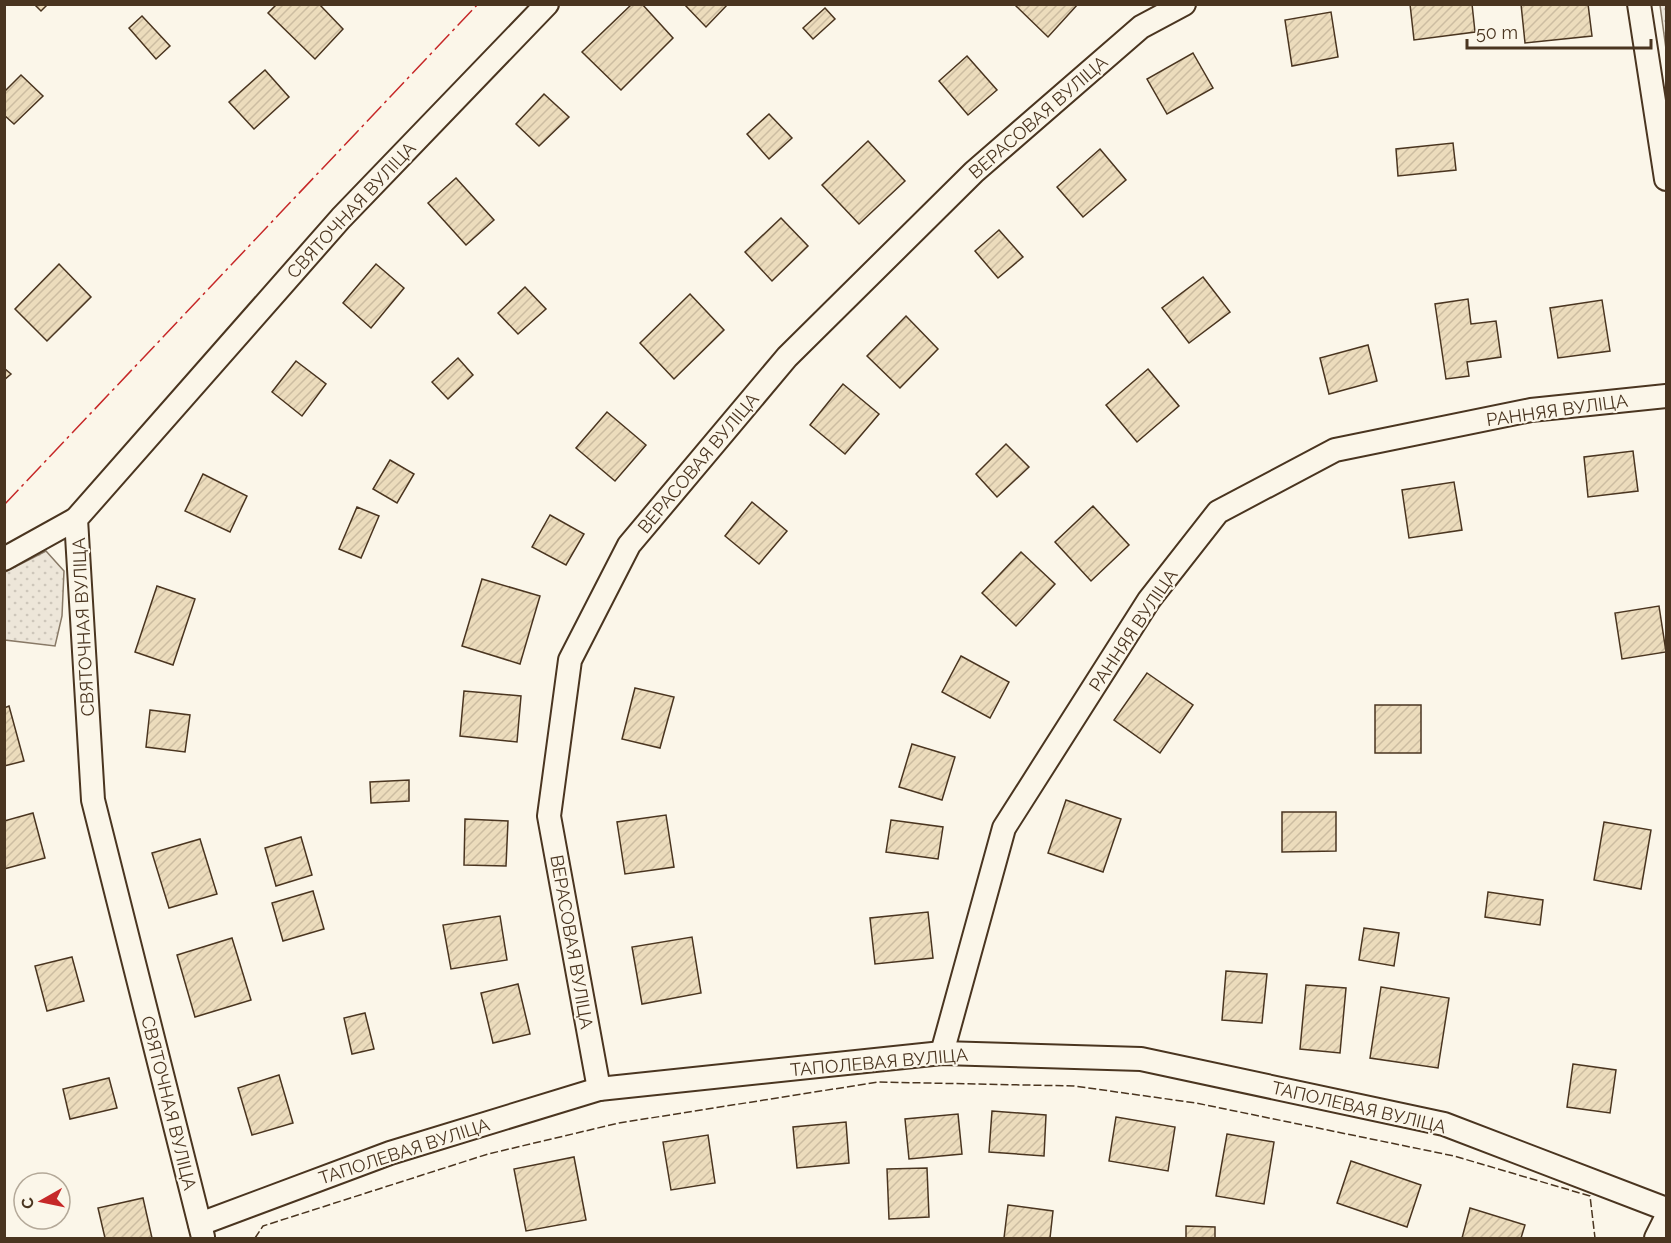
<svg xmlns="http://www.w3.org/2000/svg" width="1671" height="1243" viewBox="0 0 1671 1243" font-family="Raleway,sans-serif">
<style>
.grass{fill:url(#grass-dots);stroke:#887966;stroke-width:1.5}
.building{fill:url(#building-hatch);stroke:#4a3520;stroke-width:1.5}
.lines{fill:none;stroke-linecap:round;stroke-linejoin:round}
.street-casing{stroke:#4a3520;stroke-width:26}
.street{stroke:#fbf6e9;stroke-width:22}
.fence{stroke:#4a3520;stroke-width:1.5;stroke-dasharray:8 3;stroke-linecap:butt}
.power{stroke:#c62828;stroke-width:1.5;stroke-dasharray:21 4.5 3 4.5;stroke-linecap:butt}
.labels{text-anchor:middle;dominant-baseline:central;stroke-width:4.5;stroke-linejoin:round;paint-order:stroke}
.street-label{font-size:18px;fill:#4a3520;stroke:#fbf6e9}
</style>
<defs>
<pattern id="grass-dots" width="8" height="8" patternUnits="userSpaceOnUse" patternTransform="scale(1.5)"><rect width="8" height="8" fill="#ede6d9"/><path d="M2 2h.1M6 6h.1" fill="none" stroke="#cdc6ba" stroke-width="1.8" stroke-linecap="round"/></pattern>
<pattern id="building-hatch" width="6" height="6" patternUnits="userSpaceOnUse" patternTransform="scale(1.5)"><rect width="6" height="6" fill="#ecdcbc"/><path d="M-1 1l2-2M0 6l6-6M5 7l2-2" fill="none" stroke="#ccbda1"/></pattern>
</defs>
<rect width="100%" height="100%" fill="#fbf6e9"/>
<g class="grass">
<path d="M1660,5H1666V49Z"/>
<path d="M46,551L64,571L62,616L55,646L5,640V572Z"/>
</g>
<g class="building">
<path d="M34,4H48L41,11Z"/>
<path d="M277,4H319L343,29L315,59L268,13Z"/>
<path d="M632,4H642L673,38L621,90L582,52Z"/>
<path d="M684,4H728L706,27Z"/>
<path d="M1014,4H1078L1048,37Z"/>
<path d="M1410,4H1472L1475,32L1414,40Z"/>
<path d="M1521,4H1588L1592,36L1525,43Z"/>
<path d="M825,8L835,19L813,39L803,28Z"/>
<path d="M1331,12L1338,57L1292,66L1285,20Z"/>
<path d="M142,16L170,46L156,59L129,28Z"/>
<path d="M1193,53L1213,88L1167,114L1147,79Z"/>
<path d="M967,56L997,90L968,115L939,81Z"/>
<path d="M265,70L289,97L254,129L229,102Z"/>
<path d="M21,75L43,96L14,124L4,115V92Z"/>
<path d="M544,94L569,117L539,146L516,124Z"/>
<path d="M769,114L792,138L769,159L747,134Z"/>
<path d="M868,141L905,181L859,224L822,185Z"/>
<path d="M1453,143L1456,170L1398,176L1396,149Z"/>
<path d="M1100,149L1126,180L1083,217L1057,187Z"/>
<path d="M456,178L494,220L466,245L428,203Z"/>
<path d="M781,218L808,246L772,281L745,252Z"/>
<path d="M999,230L1023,257L998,278L975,251Z"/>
<path d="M59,264L91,297L47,341L15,309Z"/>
<path d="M376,264L404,288L371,328L343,303Z"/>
<path d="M1203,277L1230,312L1189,343L1162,308Z"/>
<path d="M525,287L546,309L518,334L498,313Z"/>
<path d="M690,294L724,330L674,379L640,343Z"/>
<path d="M1468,299L1471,324L1496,321L1501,357L1467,362L1469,376L1446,379L1435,304Z"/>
<path d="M1602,300L1610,351L1558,358L1550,308Z"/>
<path d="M906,316L938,349L900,388L867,356Z"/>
<path d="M1368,345L1377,381L1329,394L1320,358Z"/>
<path d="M458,358L473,375L448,399L432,382Z"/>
<path d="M296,361L326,384L302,416L272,392Z"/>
<path d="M4,368L11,374L4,380Z"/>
<path d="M1148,369L1179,406L1137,442L1106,405Z"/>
<path d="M843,384L879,414L845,454L810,425Z"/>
<path d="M607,412L646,445L615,481L576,448Z"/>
<path d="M1006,444L1029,467L997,497L976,474Z"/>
<path d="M1633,451L1638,491L1588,497L1584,457Z"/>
<path d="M390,460L414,474L397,503L373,489Z"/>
<path d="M203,474L247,496L230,532L185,511Z"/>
<path d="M1454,482L1462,530L1409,538L1402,490Z"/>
<path d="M752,502L787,531L759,564L725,536Z"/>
<path d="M1093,506L1129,545L1091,581L1055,542Z"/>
<path d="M357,507L379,516L361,558L339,549Z"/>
<path d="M550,515L584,534L566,565L532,547Z"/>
<path d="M1021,552L1055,584L1016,626L982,593Z"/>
<path d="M482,579L540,596L520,664L462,646Z"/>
<path d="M157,586L195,599L173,665L135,652Z"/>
<path d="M1659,606L1666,652L1622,659L1615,613Z"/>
<path d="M961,656L1009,682L990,718L942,692Z"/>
<path d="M1147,673L1193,705L1160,753L1114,720Z"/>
<path d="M635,688L674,697L660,748L622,739Z"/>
<path d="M464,691L521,696L517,742L460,736Z"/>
<rect x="1375" y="705" width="46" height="48"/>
<path d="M9,706L24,761L4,766V708Z"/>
<path d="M150,710L190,715L185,752L146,747Z"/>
<path d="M912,744L955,757L942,800L899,787Z"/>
<path d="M409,780V801L371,803L370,782Z"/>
<path d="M1066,800L1121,819L1103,872L1048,853Z"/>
<path d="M1282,812H1336V851L1282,852Z"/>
<path d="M33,813L45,858L4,869V821Z"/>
<path d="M666,815L674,867L625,874L617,822Z"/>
<path d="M465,819L508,821L506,866L464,865Z"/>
<path d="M891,820L943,827L938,859L886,852Z"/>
<path d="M1604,822L1651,830L1641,889L1594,880Z"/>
<path d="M301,837L312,875L276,886L265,848Z"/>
<path d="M200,839L217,894L169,908L152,853Z"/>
<path d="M313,891L324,929L283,941L272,903Z"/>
<path d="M1488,892L1543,900L1540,925L1485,917Z"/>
<path d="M928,912L933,958L875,964L870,918Z"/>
<path d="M500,916L507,960L451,969L443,925Z"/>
<path d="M1364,928L1399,933L1394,966L1359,960Z"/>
<path d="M692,937L701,993L642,1004L632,947Z"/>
<path d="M232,938L251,1000L195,1017L177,955Z"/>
<path d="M72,957L84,1001L47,1011L35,966Z"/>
<path d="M1226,971L1267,974L1262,1023L1222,1020Z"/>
<path d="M518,984L530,1034L493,1043L481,993Z"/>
<path d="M1306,985L1346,988L1340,1053L1300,1049Z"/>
<path d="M1381,987L1449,998L1438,1068L1370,1058Z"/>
<path d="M365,1013L374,1049L352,1054L344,1018Z"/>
<path d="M1573,1064L1616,1070L1610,1113L1567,1107Z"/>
<path d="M279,1075L293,1123L252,1135L238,1088Z"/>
<path d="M109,1078L117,1108L70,1119L63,1089Z"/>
<path d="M992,1111L1046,1115L1044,1156L989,1152Z"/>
<path d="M958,1114L962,1154L909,1159L905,1119Z"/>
<path d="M1116,1117L1175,1127L1168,1171L1109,1161Z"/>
<path d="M846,1122L849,1163L797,1168L793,1127Z"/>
<path d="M1227,1134L1274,1142L1264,1204L1216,1196Z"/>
<path d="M708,1135L715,1183L671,1190L663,1142Z"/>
<path d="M574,1157L586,1220L526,1231L514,1169Z"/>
<path d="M1351,1161L1421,1185L1407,1227L1337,1203Z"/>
<path d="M927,1168L929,1217L889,1219L887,1169Z"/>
<path d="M143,1198L152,1238H105L98,1208Z"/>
<path d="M1008,1205L1053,1211L1050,1238H1004Z"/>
<path d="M1470,1208L1525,1225L1521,1238H1462Z"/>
<path d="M1186,1226L1215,1227V1238H1186Z"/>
</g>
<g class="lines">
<defs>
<g id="street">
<path d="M1639,4L1666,179"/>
<path d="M4,559L76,519"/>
<path d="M942,1053L1004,828L1149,600L1218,512L1335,450L1531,410L1666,396"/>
<path d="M599,1089L549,816L570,660L629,545L787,357L974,172L1141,27L1184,4"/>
<path d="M200,1224L390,1153L599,1089L942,1053L1141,1059L1444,1124L1666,1209"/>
<path d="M203,1237L93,800L76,519L341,218L547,4"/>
<path d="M1656,1238L1666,1218"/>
</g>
</defs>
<use href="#street" class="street-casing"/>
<use href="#street" class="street"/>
<path class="fence" d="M255,1238L263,1226L488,1154L619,1123L878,1082L1074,1086L1196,1103L1454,1156L1590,1196L1595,1238"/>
<path class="power" d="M4,505L478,4"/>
</g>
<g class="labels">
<g class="street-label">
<text transform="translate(1038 117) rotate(-41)">ВЕРАСОВАЯ ВУЛІЦА</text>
<text transform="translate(351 210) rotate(-47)">СВЯТОЧНАЯ ВУЛІЦА</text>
<text transform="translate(1557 410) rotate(-8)">РАННЯЯ ВУЛІЦА</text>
<text transform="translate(698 463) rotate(-50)">ВЕРАСОВАЯ ВУЛІЦА</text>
<text transform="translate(83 627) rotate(-93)">СВЯТОЧНАЯ ВУЛІЦА</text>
<text transform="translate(1133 630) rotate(-56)">РАННЯЯ ВУЛІЦА</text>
<text transform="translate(572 942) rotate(80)">ВЕРАСОВАЯ ВУЛІЦА</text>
<text transform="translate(879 1062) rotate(-5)">ТАПОЛЕВАЯ ВУЛІЦА</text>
<text transform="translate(169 1103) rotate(76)">СВЯТОЧНАЯ ВУЛІЦА</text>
<text transform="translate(1359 1107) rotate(13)">ТАПОЛЕВАЯ ВУЛІЦА</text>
<text transform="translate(404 1151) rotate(-18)">ТАПОЛЕВАЯ ВУЛІЦА</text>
</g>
</g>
<rect width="1671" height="1243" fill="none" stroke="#4a3520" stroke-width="12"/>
<g transform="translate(42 1201) rotate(261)"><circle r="28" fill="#fbf6e9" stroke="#b4a999" stroke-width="1.5"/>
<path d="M0-4.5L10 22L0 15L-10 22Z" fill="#c62828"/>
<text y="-9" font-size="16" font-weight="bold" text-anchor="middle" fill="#4a3520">С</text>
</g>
<path d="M1467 39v9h184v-9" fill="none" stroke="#4a3520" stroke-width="3"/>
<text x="1476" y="39" font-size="18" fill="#4a3520" stroke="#fbf6e9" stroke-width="4.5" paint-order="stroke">50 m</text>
</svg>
